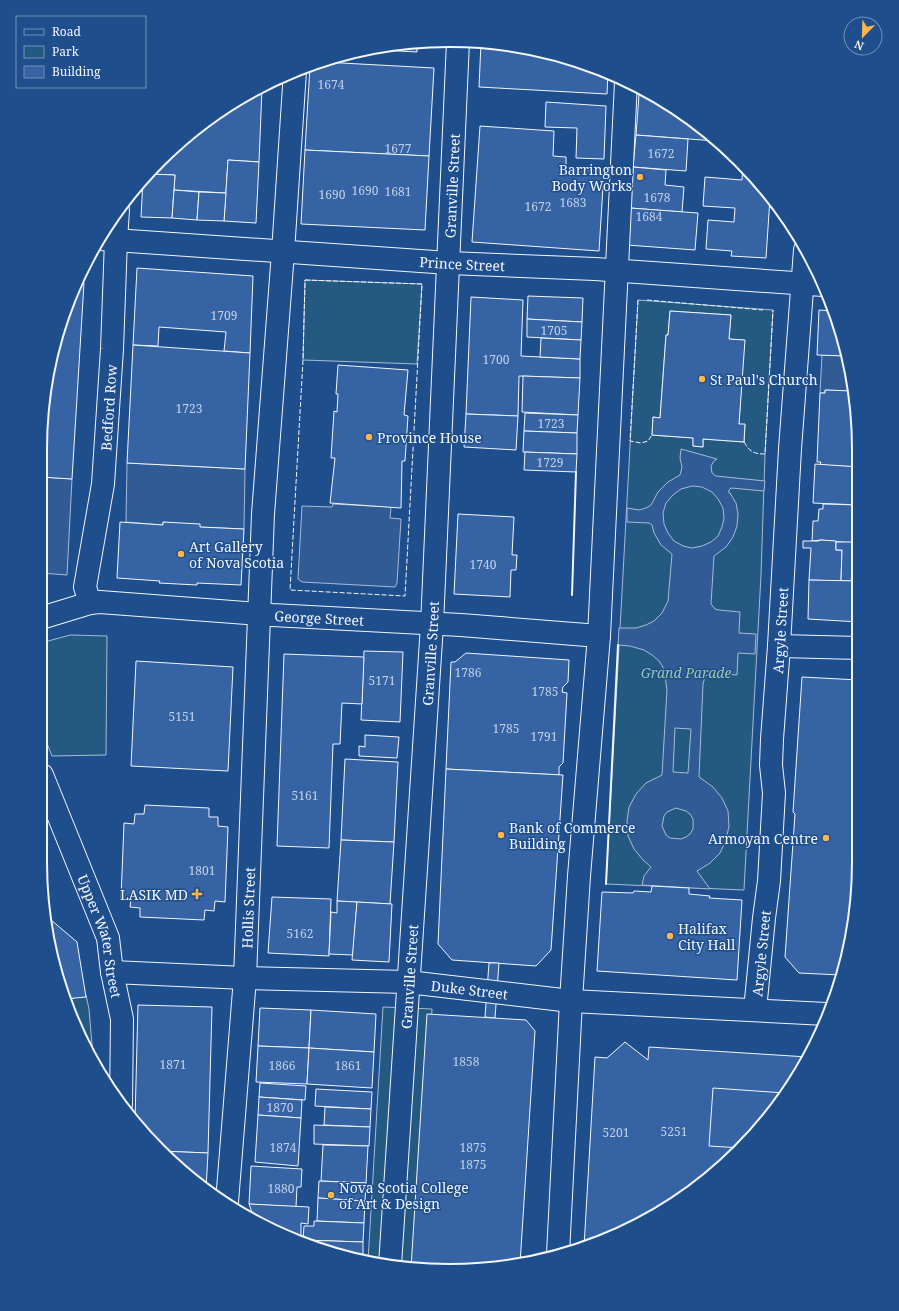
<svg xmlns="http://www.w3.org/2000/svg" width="899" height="1311" viewBox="0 0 899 1311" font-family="'Noto Serif',serif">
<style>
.green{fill:#245a82;stroke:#a8bbd7;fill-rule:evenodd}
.parking{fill:#305b95;stroke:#a8bbd7;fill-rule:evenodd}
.building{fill:#3563a3;stroke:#f2f6ff}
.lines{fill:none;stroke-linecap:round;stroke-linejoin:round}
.minor-casing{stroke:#f2f6ff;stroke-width:24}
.major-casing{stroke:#f2f6ff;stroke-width:24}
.minor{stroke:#1f4e8c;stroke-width:22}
.major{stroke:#1f4e8c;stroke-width:22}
.fence{stroke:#f2f6ff;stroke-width:1;stroke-dasharray:5 2;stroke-linecap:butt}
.wall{stroke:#f2f6ff;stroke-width:2}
.poi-dot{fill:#ffb74d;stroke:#1f4e8c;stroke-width:1.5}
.labels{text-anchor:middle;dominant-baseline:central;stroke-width:3;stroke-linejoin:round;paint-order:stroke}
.number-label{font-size:12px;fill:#c3d1e8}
.poi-label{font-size:14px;fill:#f2f6ff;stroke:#1f4e8c;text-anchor:start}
.street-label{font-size:14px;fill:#f2f6ff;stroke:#1f4e8c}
.park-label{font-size:14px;font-style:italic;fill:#97c8a6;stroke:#1f4e8c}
.rim{fill:none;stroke:#f2f6ff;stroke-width:2}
</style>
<rect width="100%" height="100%" fill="#1f4e8c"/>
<g class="green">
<path d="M305,280L422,284L417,364L303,360Z"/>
<path d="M638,300L773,310L765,454L761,575L744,890L606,884ZM670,311L731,315L729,339L744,340L739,424L745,425L744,442L703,439V447L693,446V438L652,435L653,417L660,418L666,335H668Z"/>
<path d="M70,635L107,636L106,755L52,756L42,731L41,643Z"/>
<path d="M86,995L89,1009L93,1057L65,1000Z"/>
<path d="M383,1007L432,1009L418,1269L368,1261Z"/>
</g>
<g class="parking">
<path d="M822,355L847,356L851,369L853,391L825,390V393H820Z"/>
<path d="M681,449L717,459L714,461L711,466L712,473L716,476L765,481L764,491L731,488L729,490V493H730L736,503L738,514L737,526L733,537L726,547L714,556L711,604L715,609L719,610L740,612L739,633L756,634L755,654L738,653L737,675L712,673L708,674L705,677L703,684L699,777L713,787L722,798L728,811L729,826L726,840L720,853L710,863L697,871L710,889L642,885L644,876L651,867L643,860L634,849L628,836L627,821L629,807L636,794L646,783L662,775L667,690L664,669L659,661L652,655L644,650L630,646L618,645L619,628H636L646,625L654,621L662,613L668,601L672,554L661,545L654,533L652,525L649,523L627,522V508L639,510L646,508L651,505L658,492L668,482L680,475L682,467L680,458ZM692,486L702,487L712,492L718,499L723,508L724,518L722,527L718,536L711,542L702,546L692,548L683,546L674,541L668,533L664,524L663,513L666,503L673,495L681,489ZM675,728L691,729L688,773L673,772ZM676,808L686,811L690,814L693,819V829L690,834L686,837L681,839L670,838L666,835L662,826L664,816L667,812Z"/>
<path d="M127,463L245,469L244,529L200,527L163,522V525L126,522Z"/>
<path d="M40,477L72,479L67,575L41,573Z"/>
<path d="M333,504L391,507L390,518L401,519L397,583L395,587L302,582L298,579L302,506L332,507Z"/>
</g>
<g class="building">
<path d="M417,43V52L364,49L369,48Z"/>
<path d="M481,43L529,48L606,71L608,72L607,94L479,87Z"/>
<path d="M323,62L434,68L429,156L305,150L310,66Z"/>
<path d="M262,88L259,162L228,160L226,193L174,190L175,175L148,174L160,160L222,109Z"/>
<path d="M639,89L653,96L639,95Z"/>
<path d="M639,95L653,96L677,109L716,141L636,135Z"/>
<path d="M546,102L606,106L604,159L576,158L577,128L545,127Z"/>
<path d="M480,126L554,131L553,156L566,157V168L604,171L599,251L472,242Z"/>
<path d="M636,135L688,139L686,171L633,167Z"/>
<path d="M305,150L429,156L425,230L301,224Z"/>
<path d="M228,160L259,162L256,223L224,221Z"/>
<path d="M743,165L770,198L766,258L731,256L732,251L706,249L708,220L734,222L735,208L703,206L705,177L742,180Z"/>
<path d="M633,167L666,170L665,185L684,187L682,212L630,208Z"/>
<path d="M148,174L175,175L172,218L141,217L143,180Z"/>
<path d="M174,190L199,192L197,220L172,218Z"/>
<path d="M199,192L226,193L224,221L197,220Z"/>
<path d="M630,208L698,213L695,250L627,245Z"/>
<path d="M84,266L83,283H84L72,479L40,477V450L48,370Z"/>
<path d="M137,268L253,276L250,353L224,351L226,332L159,327L158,346L133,345Z"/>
<path d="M528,296L583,298L582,322L527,319Z"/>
<path d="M471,297L523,300L521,356L580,359V378L519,376L518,416L466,414Z"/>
<path d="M819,310L833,311L847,356L817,355Z"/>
<path d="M670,311L731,315L729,339L745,340L739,424H745L744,442L703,439V447L693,446V438L652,435L653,417L660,418L666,335H668Z"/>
<path d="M527,319L582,322L581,340L527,337Z"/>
<path d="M541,338L581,340L580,359L540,357Z"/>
<path d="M133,345L250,353L245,469L127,463Z"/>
<path d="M338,365L408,370L404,415L408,416L405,461H402L401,508L330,503L335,458H331L334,411L337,412L338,394H336Z"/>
<path d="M523,376L580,378L578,415L522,412Z"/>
<path d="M825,390L853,391L859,450V467L820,465L821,462H817L820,393H825Z"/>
<path d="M525,413L578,415L577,433L524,431Z"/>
<path d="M466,414L518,416L516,450L464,447Z"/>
<path d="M524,431L577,433V454L523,452Z"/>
<path d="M525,452L577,454L576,472L524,470Z"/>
<path d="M815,464L859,467V505L813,503Z"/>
<path d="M823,504L859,505V542H851V543L821,540L812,541L813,521H818L819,509H823Z"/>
<path d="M458,514L514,517L512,555H517L516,570H511L510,597L454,594Z"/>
<path d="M120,522L163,525V522L200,524V527L244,529L241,585L197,583V585L159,583L160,581L117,578Z"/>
<path d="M821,540L836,541V550H842L841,581L809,580L811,548H803V541H818Z"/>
<path d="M836,542H859V581H841L842,550H836Z"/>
<path d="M809,580L859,581V622L808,619Z"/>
<path d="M364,651L403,652L400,722L361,720Z"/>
<path d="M466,653L569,660L568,682L563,687L562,692L567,693L563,763L559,767V775L446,769L451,662H455Z"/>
<path d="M284,654L364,657L362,704L342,703L340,744H333L329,848L277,846Z"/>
<path d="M136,661L233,667L228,771L131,766Z"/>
<path d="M802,677L859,680V862L851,941L840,975L799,973L785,957L795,814L793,812Z"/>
<path d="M365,735L399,737L397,758L359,756V746L365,747Z"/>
<path d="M345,759L398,762L394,842L341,840Z"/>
<path d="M446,769L563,775L551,950L536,966L452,960L438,944Z"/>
<path d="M145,805L209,808V817H218V826L228,827L225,902L215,901L214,911L205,910L204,920L140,917V908L130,907L131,899L121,898L124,823L134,824L135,814H144Z"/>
<path d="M341,840L394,842L390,904L337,901Z"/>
<path d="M43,884L49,897L43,899Z"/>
<path d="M652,886L689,888V894L710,896L709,898L742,900L737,980L597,971L602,892L633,893L634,891L651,892Z"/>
<path d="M272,897L331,899L329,956L268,953Z"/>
<path d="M337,901L357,902L353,955L329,954L331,912L337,913Z"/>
<path d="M357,902L392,904L389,962L352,960Z"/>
<path d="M44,914L77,942L86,997L65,999L62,993Z"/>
<path d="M489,963H499L495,1018L485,1017Z"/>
<path d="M138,1005L212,1007L208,1153L160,1151L135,1120Z"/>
<path d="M260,1008L311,1010L309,1048L258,1046Z"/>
<path d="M311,1010L376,1014L374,1052L309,1048Z"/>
<path d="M427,1014L526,1020L535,1031L520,1264L422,1270L411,1268Z"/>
<path d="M625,1042L648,1060L649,1047L808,1057L775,1111L739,1151L654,1216L606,1240L584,1247L595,1057L607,1058Z"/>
<path d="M258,1046L309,1048L307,1084L256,1082Z"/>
<path d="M309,1048L374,1052L372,1088L307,1084Z"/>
<path d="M260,1083L306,1086L305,1100L259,1097Z"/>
<path d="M713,1088L785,1093L775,1111L742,1148L709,1146Z"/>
<path d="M316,1089L372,1092L371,1109L315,1106Z"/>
<path d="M259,1097L302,1100L301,1118L258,1115Z"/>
<path d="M325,1107L371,1109L370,1127L324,1125Z"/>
<path d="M258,1115L301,1118L298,1166L255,1162Z"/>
<path d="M314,1125L370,1127L369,1146L314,1144Z"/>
<path d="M323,1145L368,1146L366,1183L321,1181Z"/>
<path d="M160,1151L208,1153L206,1190L200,1186Z"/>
<path d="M251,1166L302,1169L301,1187H297L296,1207L249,1204Z"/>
<path d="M319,1181L366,1183L365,1201L318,1198Z"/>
<path d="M318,1198L365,1201L364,1223L317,1221Z"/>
<path d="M249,1204L309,1207L308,1224L301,1223V1238L288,1237L254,1218Z"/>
<path d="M314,1221L364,1223L363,1242L303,1240L304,1226H314Z"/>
<path d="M303,1240L363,1242V1260L344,1257L303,1243Z"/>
</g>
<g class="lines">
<defs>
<g id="minor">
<path id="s1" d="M100,239L449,263L595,269L823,285"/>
<path id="s2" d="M90,603L85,587L103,484L112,349L116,240L118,210"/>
<path id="s3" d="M41,618L90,603L100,602L272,615L461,625L599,636"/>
<path d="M779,646L859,648"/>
<path id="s4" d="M42,775L108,938L112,972L122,1019L121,1104"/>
<path id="s5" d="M112,972L245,978L408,982L571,1001L826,1014"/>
<path id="s6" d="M755,1010L764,918L769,881L774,793L771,765L772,739L779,646L790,449L805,250"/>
<path id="s7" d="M227,1202L245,978L263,514L283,252L295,71"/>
<path id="s8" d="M390,1265L432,625L458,41"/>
</g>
<path id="major" d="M558,1254L571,1001L579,876L599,636L626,82"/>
</defs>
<use href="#minor" class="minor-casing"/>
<use href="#major" class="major-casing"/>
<use href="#minor" class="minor"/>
<use href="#major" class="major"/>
<g class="fence">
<path d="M305,280L422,284L405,596L290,590L303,360Z"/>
<path d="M638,300L630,441L641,443L648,441L652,435"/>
<path d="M647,300L763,310"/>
<path d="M744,442C750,452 754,454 765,454L773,310"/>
</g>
<g class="wall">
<path d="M572,595L576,472"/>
<path d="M606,884L618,645"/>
</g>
</g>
<g class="poi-dot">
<circle cx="640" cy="177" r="4"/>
<circle cx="702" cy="379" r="4"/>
<circle cx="369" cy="437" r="4"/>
<circle cx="181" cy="554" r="4"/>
<circle cx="501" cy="835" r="4"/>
<circle cx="826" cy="838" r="4"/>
<path d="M195 888h4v4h4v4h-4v4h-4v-4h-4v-4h4z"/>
<circle cx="670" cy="936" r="4"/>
<circle cx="331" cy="1195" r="4"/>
</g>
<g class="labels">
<g class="number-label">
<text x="331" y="84">1674</text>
<text x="398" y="148">1677</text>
<text x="661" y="153">1672</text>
<text x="365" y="190">1690</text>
<text x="398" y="191">1681</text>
<text x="332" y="194">1690</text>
<text x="657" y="197">1678</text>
<text x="573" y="202">1683</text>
<text x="538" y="206">1672</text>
<text x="649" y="216">1684</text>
<text x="224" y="315">1709</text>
<text x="554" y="330">1705</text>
<text x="496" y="359">1700</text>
<text x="189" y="408">1723</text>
<text x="551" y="423">1723</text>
<text x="550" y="462">1729</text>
<text x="483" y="564">1740</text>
<text x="468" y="672">1786</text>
<text x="382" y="680">5171</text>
<text x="545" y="691">1785</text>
<text x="182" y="716">5151</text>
<text x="506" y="728">1785</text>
<text x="544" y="736">1791</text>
<text x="305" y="795">5161</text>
<text x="202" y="870">1801</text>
<text x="300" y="933">5162</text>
<text x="466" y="1061">1858</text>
<text x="173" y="1064">1871</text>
<text x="282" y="1065">1866</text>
<text x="348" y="1065">1861</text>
<text x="280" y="1107">1870</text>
<text x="674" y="1131">5251</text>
<text x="616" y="1132">5201</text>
<text x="283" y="1147">1874</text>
<text x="473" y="1147">1875</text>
<text x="473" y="1164">1875</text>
<text x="281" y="1188">1880</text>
</g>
<g class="poi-label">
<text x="632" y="169" text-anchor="end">Barrington<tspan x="632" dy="16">Body Works</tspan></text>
<text x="710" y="379">St Paul's Church</text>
<text x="377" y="437">Province House</text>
<text x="189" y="546">Art Gallery<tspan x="189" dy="16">of Nova Scotia</tspan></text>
<text x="509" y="827">Bank of Commerce<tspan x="509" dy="16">Building</tspan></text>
<text x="818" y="838" text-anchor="end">Armoyan Centre</text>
<text x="188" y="894" text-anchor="end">LASIK MD</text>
<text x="678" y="928">Halifax<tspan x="678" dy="16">City Hall</tspan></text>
<text x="339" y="1187">Nova Scotia College<tspan x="339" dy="16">of Art &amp; Design</tspan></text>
</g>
<g class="street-label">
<text stroke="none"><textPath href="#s8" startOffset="1081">Granville Street</textPath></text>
<text stroke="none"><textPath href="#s1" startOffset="363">Prince Street</textPath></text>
<text stroke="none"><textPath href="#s2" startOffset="198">Bedford Row</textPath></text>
<text stroke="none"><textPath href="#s3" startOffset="281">George Street</textPath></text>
<text stroke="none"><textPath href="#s6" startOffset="381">Argyle Street</textPath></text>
<text stroke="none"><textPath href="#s8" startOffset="613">Granville Street</textPath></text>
<text stroke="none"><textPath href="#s7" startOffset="295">Hollis Street</textPath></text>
<text stroke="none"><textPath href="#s4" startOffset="172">Upper Water Street</textPath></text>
<text stroke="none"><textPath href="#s6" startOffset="57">Argyle Street</textPath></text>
<text stroke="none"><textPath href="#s8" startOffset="289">Granville Street</textPath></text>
<text stroke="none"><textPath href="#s5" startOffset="358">Duke Street</textPath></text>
</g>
<g class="park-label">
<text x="686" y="672">Grand Parade</text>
</g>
</g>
<path d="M0 0H899V1311H0ZM449 47H450A402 402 0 0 1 852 449V862A402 402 0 0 1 450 1264H449A402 402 0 0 1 47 862V449A402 402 0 0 1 449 47Z" fill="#1f4e8c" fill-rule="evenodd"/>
<path class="rim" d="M449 47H450A402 402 0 0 1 852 449V862A402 402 0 0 1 450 1264H449A402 402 0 0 1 47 862V449A402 402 0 0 1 449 47Z"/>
<rect x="16" y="16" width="130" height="72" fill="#1f4e8c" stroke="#7391ba"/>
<rect x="24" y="29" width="20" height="6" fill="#1f4e8c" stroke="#7391ba"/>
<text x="52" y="36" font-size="12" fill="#f2f6ff">Road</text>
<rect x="24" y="46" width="20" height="12" fill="#245a82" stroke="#7391ba"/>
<text x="52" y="56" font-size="12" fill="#f2f6ff">Park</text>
<rect x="24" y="66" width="20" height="12" fill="#3563a3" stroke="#7391ba"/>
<text x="52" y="76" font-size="12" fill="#f2f6ff">Building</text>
<g transform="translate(863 36) rotate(203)"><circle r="19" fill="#1f4e8c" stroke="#7391ba"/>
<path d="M0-3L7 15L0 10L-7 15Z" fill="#ffb74d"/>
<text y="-6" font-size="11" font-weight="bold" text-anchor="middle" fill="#f2f6ff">N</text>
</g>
</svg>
